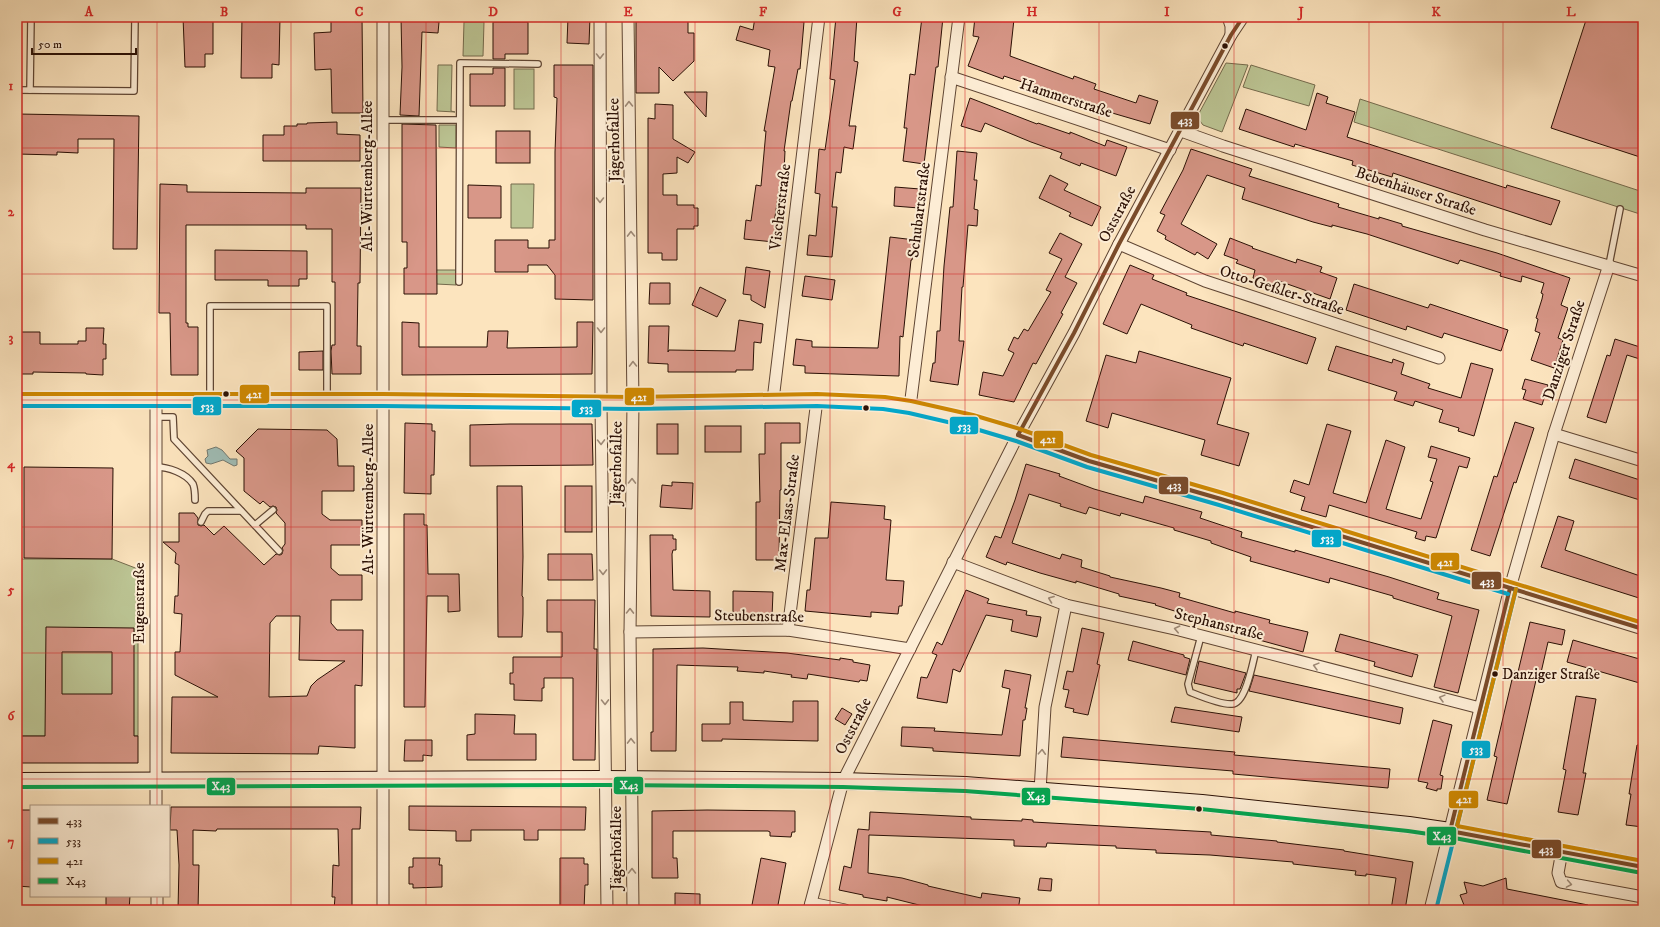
<svg xmlns="http://www.w3.org/2000/svg" width="1660" height="927" viewBox="0 0 1660 927" font-family="'IM FELL DW Pica',serif">
<style>
.green{fill:#bcc594;stroke:#746a4c}
.water{fill:#a0beb7;stroke:#717870}
.building{fill:#d89788;stroke:#2b1005;fill-rule:evenodd}
.lines{fill:none;stroke-linecap:round;stroke-linejoin:round}
.lane-casing{stroke:#5f4533;stroke-width:8}
.street-casing{stroke:#5f4533;stroke-width:13}
.secondary-casing{stroke:#2b1005;stroke-width:18}
.lane{stroke:#fdedd5;stroke-width:5.5}
.street{stroke:#fdedd5;stroke-width:11}
.secondary{stroke:#fdedd5;stroke-width:16}
.bus-1-casing{stroke:#fdedd5;stroke-width:7}
.bus-2-casing{stroke:#fdedd5;stroke-width:7}
.bus-3-casing{stroke:#fdedd5;stroke-width:7}
.bus-4-casing{stroke:#fdedd5;stroke-width:7}
.bus-1{stroke:#7a4b2a;stroke-width:4}
.bus-2{stroke:#00a9ce;stroke-width:4}
.bus-3{stroke:#ce8801;stroke-width:4}
.bus-4{stroke:#00a651;stroke-width:4}
.oneway{stroke:#9e8a77}
.grid{fill:none;stroke:#d62828;stroke-width:1;stroke-opacity:0.55}
.bus-dot{fill:#2b1005;stroke:#fdedd5;stroke-width:1.5}
.labels{text-anchor:middle;dominant-baseline:central;stroke-width:4;stroke-linejoin:round;paint-order:stroke}
.bus-label{font-size:15px;fill:#2b1005;stroke:#fdedd5;text-anchor:start}
.street-label{font-size:16px;fill:#2b1005;stroke:#fdedd5}
.line-badge{stroke:#fdedd5;stroke-width:1.5}
.badge-label{font-size:11px;text-anchor:middle;font-weight:bold;fill:#fff}
.neatline{fill:none;stroke:#d62828;stroke-width:1.5}
.grid-label{font-size:13px;text-anchor:middle;font-weight:bold;fill:#d62828}
</style>
<rect width="100%" height="100%" fill="#fce4be"/>
<filter id="stains"><feTurbulence type="fractalNoise" baseFrequency=".005" numOctaves="4"/><feColorMatrix values="0 0 0 0 .2 0 0 0 0 .09 0 0 0 0 .02 0 0 0 .5 -.17"/></filter>
<radialGradient id="worn" r=".72"><stop offset=".6" stop-color="#630" stop-opacity="0"/><stop offset="1" stop-color="#630" stop-opacity=".3"/></radialGradient>
<g class="green">
<path d="M464,22H484L483,56H463Z"/>
<path d="M1226,63L1248,65L1222,132L1203,125L1197,117Z"/>
<path d="M438,65H452L451,111L455,112L437,111Z"/>
<path d="M1251,65L1315,85L1309,106L1243,87Z"/>
<rect x="514" y="69" width="20" height="40"/>
<path d="M1360,99L1643,192V215L1354,122Z"/>
<path d="M439,125H456V148L439,147Z"/>
<path d="M511,184H534L533,228H511Z"/>
<path d="M436,270H456V285L436,284Z"/>
<path d="M17,559H112L138,569V736H21V763H17Z"/>
</g>
<path class="water" d="M216,447L222,450L230,459H237V465L234,466L223,460L211,464L206,463L205,459L208,456L207,450Z"/>
<g class="building">
<path d="M183,17H213V54H205V67H185Z"/>
<path d="M242,17H280L279,65L272,64V78H241Z"/>
<path d="M331,17H362L363,113H332L331,69L315,70L314,33L331,32Z"/>
<path d="M401,17H430V21L439,22L438,33L422,32L419,116L400,115L402,67Z"/>
<path d="M568,17H590L589,44L567,43Z"/>
<path d="M636,17H688V33H694V61L673,81L659,67V93H636Z"/>
<path d="M755,17H775L774,19L804,22L800,69H798L792,101H791L784,151H785L784,172H782L774,223H776L774,242L744,239L746,220L751,221L756,185L761,186L766,131H764L775,67L768,66L770,50L736,40L740,26L753,30Z"/>
<path d="M836,17H857L854,61L858,62L849,126H856L853,149L844,147L841,173L836,172L832,207H837L832,257L807,255L809,235L816,236L820,194L815,193L819,149L825,150L835,80L830,79Z"/>
<path d="M922,17H943L938,67H936L924,164L903,161L907,128H904L910,74L915,75Z"/>
<path d="M975,17L1014,19L1010,56L1073,79L1074,76L1096,84L1094,89L1136,103L1139,95L1158,101L1150,124L1102,110L1103,108L1059,93L1058,94L1004,76L1003,79L968,66L979,37L973,36Z"/>
<path d="M1587,17H1643V158L1551,128Z"/>
<path d="M493,22H528V54H505V59H493Z"/>
<path d="M554,65H593V300L555,299V275L547,265H528V272H495V240H528V248H549V240H555V152L557,98L554,97Z"/>
<path d="M493,68H505V106H470V74H493Z"/>
<path d="M684,92H707L706,117Z"/>
<path d="M1317,93L1328,97L1326,103L1355,112L1347,137L1506,188L1507,185L1560,201L1551,225L1393,173L1392,177L1352,165L1353,161L1295,144L1294,147L1239,129L1246,109L1306,130Z"/>
<path d="M970,98L1037,124L1038,123L1070,134V132L1105,146L1107,140L1127,147L1116,176L1081,163L1080,166L1060,158L1062,153L1031,142L985,123L981,132L961,126Z"/>
<path d="M655,104L673,105V139L695,152L688,163L677,157V173L663,174V195H677V205H694V208H698V226H694V229H677V260H662V253H648V118L655,119Z"/>
<path d="M17,114L139,116L137,249H113L114,139H78V153L57,152V155L17,154Z"/>
<path d="M337,122V134L360,135V161H263V135H284V126H297V124H307V123Z"/>
<path d="M402,124L436,125L437,294H404V268H407V242H402Z"/>
<rect x="496" y="131" width="34" height="32"/>
<path d="M1191,149L1252,169L1249,176L1339,204L1338,207L1379,219V217L1402,224V226L1497,253L1570,278L1561,305L1568,308L1558,338L1563,340L1554,368L1531,360L1540,333L1535,331L1538,319L1536,318L1542,299L1543,294L1541,293L1544,283L1522,276L1521,282L1500,276L1501,273L1460,260L1458,264L1367,234L1332,225V227L1313,222L1242,199L1245,188L1207,175L1181,224L1217,244L1208,259L1197,252L1195,255L1165,239L1166,236L1157,231L1165,215L1160,213L1183,170Z"/>
<path d="M957,151L977,153L974,180H977L974,209L978,210L977,226L968,225L963,287H962L959,341H964L958,385L930,381L933,363H935L937,331H940L944,266L950,207H953Z"/>
<path d="M1050,175L1068,184L1064,190L1101,207L1092,226L1069,216L1071,213L1039,198Z"/>
<path d="M160,184L187,185V192L306,193V188H361L360,283H358L357,346H361V374H332L331,351L332,345H335V282H332V229H306V225H186V323H188V327H198V375H171L170,313H159Z"/>
<path d="M468,185L501,186V218H468Z"/>
<path d="M895,187L920,189L919,208L894,206Z"/>
<path d="M1060,233L1082,244L1065,277L1077,283L1061,313L1063,314L1036,364L1033,363L1014,402L979,395L983,372L1003,376L1014,353L1008,350L1014,337L1018,339L1024,329L1028,331L1051,292L1046,290L1062,259L1049,253Z"/>
<path d="M890,237L915,240L912,260H911L903,337L900,336L899,376L805,373V366L793,365L796,339L812,341V347L878,348Z"/>
<path d="M1230,238L1253,247L1252,248L1296,263L1297,259L1322,267L1320,272L1337,278L1330,299L1276,280L1274,285L1253,278L1255,270L1236,263L1238,260L1224,255Z"/>
<path d="M215,250L307,251V279H299V286H268V280H215Z"/>
<path d="M1130,265L1154,275L1152,279L1187,293L1186,295L1316,338L1307,364L1244,343L1243,346L1191,328L1192,325L1141,304L1127,334L1103,324Z"/>
<path d="M746,267L770,271L765,308L751,300V295L743,294Z"/>
<path d="M805,276L835,280L832,300L802,296Z"/>
<path d="M650,283H670V304H649Z"/>
<path d="M1354,284L1428,308L1430,304L1508,330L1501,351L1444,333L1442,338L1407,326L1406,330L1346,310Z"/>
<path d="M700,287L726,300L717,317L692,305Z"/>
<path d="M739,320L763,324L761,343L754,342L753,370H736V372H668V364L648,363L649,326H669L668,352L669,350L735,351Z"/>
<path d="M402,322L419,323V347H487L488,331H508L507,348L577,347V322H593L592,374L402,375Z"/>
<path d="M86,328H104L103,344H106V359H103V375L86,374V373L33,372V374H17V332H40V344H78V341H86Z"/>
<path d="M1615,339L1643,348V360L1627,355L1606,423L1587,417L1607,355L1610,356Z"/>
<path d="M1336,346L1392,363L1393,359L1404,363L1401,374L1430,384L1428,388L1461,398L1471,363L1493,369L1474,436L1458,431L1459,428L1439,422L1443,410L1415,401L1413,406L1394,400L1397,392L1328,370Z"/>
<path d="M323,351V370H299V352Z"/>
<path d="M1139,351L1231,378L1217,424L1249,433L1239,466L1201,455L1205,440L1112,413L1108,428L1086,421L1106,355L1136,363Z"/>
<path d="M1525,379L1548,385L1542,405L1523,399L1526,390L1522,389Z"/>
<path d="M1515,422L1534,428L1516,483L1514,482L1490,556L1471,550L1494,476L1497,477Z"/>
<path d="M405,423L432,424V431H435L434,475H431V494L404,493Z"/>
<path d="M765,423H800V443H781V490H780L779,560H756V502H760L759,454H765Z"/>
<path d="M510,424H592L593,465L470,466V425Z"/>
<rect x="657" y="424" width="21" height="30"/>
<path d="M1327,424L1351,431L1333,493L1366,503L1386,440L1405,447L1386,509L1421,519L1433,482L1430,481L1437,459L1428,457L1431,446L1470,458L1467,468L1459,466L1436,538L1426,536L1425,541L1415,538L1417,532L1329,505L1326,517L1301,510L1305,497L1290,492L1294,480L1309,485Z"/>
<rect x="705" y="426" width="36" height="26"/>
<path d="M258,429L327,430L337,439L338,466H354V491H322V514L330,520H362V545H331V568L339,575H362V600H331V623L337,630H363L362,686L355,685V748L319,746L318,754L171,753L172,697H218L175,675V652H180L182,614L174,613L175,596H178L179,565L175,563L176,553L163,542H179V513H194L198,518V525L201,526L204,525L214,535L224,526L264,565L276,554L280,555L282,554L283,550L282,548L285,544V523L276,513L277,510L276,507L273,506L270,507L263,501L260,504L244,491V458L236,451ZM276,616H300L299,660L345,661L317,680L311,686L307,696L269,697L270,623Z"/>
<path d="M1575,459L1643,481V501L1569,478Z"/>
<path d="M1026,464L1060,474L1059,476L1094,489L1143,503L1145,496L1202,512L1200,518L1242,532L1241,537L1295,552V550L1389,577L1439,593L1437,599L1479,610L1458,693L1434,687L1452,616L1393,598V596L1330,578L1329,583L1250,561L1251,557L1211,543V541L1174,530V528L1121,513L1120,516L1089,507L1086,514L1060,506L1061,504L1029,494L1012,543L1060,559L1062,554L1082,560L1081,567L1110,576V577L1161,588L1180,593L1179,597L1235,613V611L1270,620L1269,623L1308,632L1303,652L1230,632V630L1190,619L1191,616L1155,605L1156,604L1119,596V594L1076,581V583L1040,573L1007,562L1006,565L986,557L995,536L1001,538L1015,500Z"/>
<path d="M24,467L113,468L112,559L24,558Z"/>
<path d="M672,482L693,483L692,509L660,507L662,485L672,486Z"/>
<path d="M497,486H522L523,557L522,596L523,597V614L522,637H498Z"/>
<rect x="565" y="486" width="27" height="46"/>
<path d="M831,502L885,506L884,519L891,520L886,580L904,581L902,606H899L898,614L871,612V617L805,611L807,590H810L815,538H828Z"/>
<path d="M404,514H424V525H427L428,574H459L460,611L448,612V596H427L425,707H404Z"/>
<path d="M1558,516L1574,521L1565,550L1643,577V593H1641L1639,598L1541,567Z"/>
<path d="M650,535H673V539H676V550H673L672,554L673,590L710,591V617L651,616Z"/>
<path d="M548,554H592L593,580H548Z"/>
<path d="M966,590L989,599L987,603L1027,611L1026,615L1041,617L1037,637L1011,631L1013,620L986,615L960,672L953,669L947,703L917,698L921,677L927,678L937,655L932,653L937,642L942,645Z"/>
<path d="M733,591L773,592L772,617L733,616Z"/>
<path d="M547,600H595L594,649H597L595,760H573V678H544V688H542V701L514,700V684H510V673H513V657H562V632H547Z"/>
<path d="M1530,622L1565,630L1562,645L1548,642L1540,677L1537,676L1507,804L1487,800L1497,757L1494,756L1514,671L1518,672Z"/>
<path d="M46,627L134,628V736H138V763H21V736H45ZM62,652H112V694H62Z"/>
<path d="M1082,628L1104,633L1097,664L1100,665L1088,715L1073,712L1074,709L1065,707L1069,690L1063,689L1067,671L1073,672Z"/>
<path d="M1340,634L1418,655L1412,677L1374,666L1375,662L1335,651Z"/>
<path d="M1573,640L1643,660V684L1567,662Z"/>
<path d="M1133,641L1184,655V657L1190,659L1186,675L1128,660Z"/>
<path d="M703,648L787,653L840,660V658L853,660V662L870,665L867,681L860,680L859,682L808,674L807,679L791,677L792,675L764,671V673L737,671L738,667L677,665L676,751H651V732H653V649Z"/>
<path d="M1199,661L1246,673L1240,689H1237V693L1194,683Z"/>
<path d="M1005,670L1031,675L1025,708H1027L1025,720H1023L1020,756L933,751V748L901,746L902,727L935,728L934,731L1002,735L1010,689L1002,687Z"/>
<path d="M1254,675L1403,708L1400,724L1249,691Z"/>
<path d="M1576,696L1596,699L1583,773H1586L1578,815L1558,812L1566,770L1563,769Z"/>
<path d="M793,701H818V741L722,739V741H702V724H730V702H743V720L793,722Z"/>
<path d="M1175,707L1242,717L1239,732L1171,722Z"/>
<path d="M842,708L852,714L845,725L835,719Z"/>
<path d="M475,714L515,715L514,734H536V760H467V735L475,734Z"/>
<path d="M1433,720L1452,725L1440,775L1443,776L1441,789H1437V791L1426,788L1428,783L1418,781Z"/>
<path d="M1063,737L1235,752L1234,755L1390,769L1388,788L1233,774V771L1061,757Z"/>
<path d="M405,740H432V756L423,755V761H404Z"/>
<path d="M1637,745H1643V827L1626,825L1631,794H1629Z"/>
<path d="M409,806L586,807L585,830H538V840H524V830H471V841H456V831L409,830Z"/>
<path d="M171,807H361L360,829H352V910H334L335,897H332L333,865L339,866L338,829H217L216,831L193,830V865H199L198,910H178L179,865L177,830H170Z"/>
<path d="M17,810H31V887L17,886Z"/>
<path d="M707,810L795,811V832H792L791,837L770,836V832L768,831H673V858H677L678,878H652V811Z"/>
<path d="M870,812L971,817V819L1022,821V819L1033,820V822L1211,832V835L1277,841V842L1344,850V851L1413,862L1405,910H1391L1396,878L1366,874V876L1355,875L1356,871L1293,864V862L1210,855L1156,853V850L1116,848V846L1047,843L1046,847L1014,846V840L869,835L868,873L902,878L928,885V886L981,898L982,893L1020,898L1018,910H939L887,897V901L863,897V895L839,890L844,866L851,868L858,829L869,830Z"/>
<path d="M413,858H440L439,865H442V887L413,888V884H409V867H413Z"/>
<path d="M560,858H584V864H588V885H585L584,910H560Z"/>
<path d="M761,858L786,863L777,910H751Z"/>
<path d="M1040,878L1052,879L1051,891L1038,890Z"/>
<path d="M1506,878L1507,889L1588,905V910H1466L1460,895L1467,893L1464,882L1483,886Z"/>
<path d="M675,893L700,894V910H675Z"/>
<path d="M106,896H130L129,910H106Z"/>
</g>
<g class="lines">
<defs>
<g id="lane">
<path d="M17,90L134,91L135,17"/>
<path d="M30,90L31,17"/>
<path d="M383,120H459"/>
<path d="M1609,265L1620,209"/>
<path d="M459,282L460,63L538,64"/>
<path d="M210,400V306H327V400"/>
<path d="M156,417H173L174,439L279,551"/>
<path d="M156,467C168,467 186,473 193,484C195,489 195,495 195,500"/>
<path d="M201,522L205,514L208,511H241"/>
<path d="M255,525L273,510"/>
<path d="M1201,636L1188,684L1190,692C1200,696 1221,705 1232,704C1246,704 1253,661 1256,650"/>
</g>
<g id="street">
<path d="M600,17L601,403L607,910"/>
<path d="M628,17L633,403L630,632L633,910"/>
<path d="M1228,17L1231,26V35"/>
<path d="M951,77L1170,150"/>
<path d="M1181,131L1223,146L1485,230L1643,276"/>
<path d="M1119,244L1205,281L1439,358"/>
<path d="M17,400H383L633,403L817,400L884,403L910,407L971,421L1018,435L1089,461L1221,499L1643,629"/>
<path d="M156,400V806"/>
<path d="M773,400L819,17"/>
<path d="M910,407L959,17"/>
<path d="M1554,434L1643,461"/>
<path d="M953,562L1066,605L1179,630L1480,708"/>
<path d="M788,630L817,400"/>
<path d="M630,632L788,630L910,649"/>
<path d="M1040,791L1045,707L1066,605"/>
<path d="M1562,851L1558,873L1561,882L1643,897"/>
<path d="M157,896V910"/>
<path d="M811,903L845,910"/>
<path d="M383,910V17"/>
<path d="M809,910L843,781L1018,435L1074,333L1119,244L1231,35L1243,17"/>
<path d="M1430,910L1510,588L1554,434L1609,265"/>
</g>
<path id="secondary" d="M17,781L606,779L843,781L965,785L1202,803L1409,825L1450,831L1643,867"/>
</defs>
<use href="#lane" class="lane-casing"/>
<use href="#street" class="street-casing"/>
<use href="#secondary" class="secondary-casing"/>
<use href="#lane" class="lane"/>
<use href="#street" class="street"/>
<use href="#secondary" class="secondary"/>
<defs>
<g id="bus-1">
<path d="M1018,435L1089,461L1221,499L1643,629"/>
<path d="M1018,435L1074,333L1119,244L1231,35L1243,17"/>
<path d="M1450,831L1510,588"/>
<path d="M1450,831L1643,867"/>
</g>
<g id="bus-2">
<path d="M17,406H383L633,409L817,406L883,409L909,413L969,427L1016,441L1087,467L1219,505L1508,594"/>
<path d="M1436,910L1516,589"/>
</g>
<g id="bus-3">
<path d="M17,394H383L633,397L817,394L885,397L911,401L973,415L1020,429L1091,455L1223,493L1643,623"/>
<path d="M1516,589L1457,826L1643,861"/>
</g>
<path id="bus-4" d="M17,787L606,785L843,787L965,791L1201,809L1408,831L1449,837L1642,873"/>
</defs>
<use href="#bus-1" class="bus-1-casing"/>
<use href="#bus-2" class="bus-2-casing"/>
<use href="#bus-3" class="bus-3-casing"/>
<use href="#bus-4" class="bus-4-casing"/>
<use href="#bus-1" class="bus-1"/>
<use href="#bus-2" class="bus-2"/>
<use href="#bus-3" class="bus-3"/>
<use href="#bus-4" class="bus-4"/>
</g>
<defs><path id="oneway-chevron" d="M-2-3.5L2.5 0L-2 3.5" fill="none" stroke-width="1.6" stroke-linecap="round" stroke-linejoin="round"/></defs>
<g class="oneway">
<use href="#oneway-chevron" transform="translate(600 56) rotate(90)"/>
<use href="#oneway-chevron" transform="translate(629 104) rotate(-91)"/>
<use href="#oneway-chevron" transform="translate(600 200) rotate(90)"/>
<use href="#oneway-chevron" transform="translate(631 234) rotate(-91)"/>
<use href="#oneway-chevron" transform="translate(601 330) rotate(90)"/>
<use href="#oneway-chevron" transform="translate(633 364) rotate(-91)"/>
<use href="#oneway-chevron" transform="translate(601 442) rotate(89)"/>
<use href="#oneway-chevron" transform="translate(632 481) rotate(-89)"/>
<use href="#oneway-chevron" transform="translate(603 572) rotate(89)"/>
<use href="#oneway-chevron" transform="translate(1051 599) rotate(-159)"/>
<use href="#oneway-chevron" transform="translate(630 611) rotate(-89)"/>
<use href="#oneway-chevron" transform="translate(1177 629) rotate(-167)"/>
<use href="#oneway-chevron" transform="translate(1316 666) rotate(-165)"/>
<use href="#oneway-chevron" transform="translate(1442 698) rotate(-165)"/>
<use href="#oneway-chevron" transform="translate(605 702) rotate(89)"/>
<use href="#oneway-chevron" transform="translate(631 741) rotate(-91)"/>
<use href="#oneway-chevron" transform="translate(1042 752) rotate(-87)"/>
<use href="#oneway-chevron" transform="translate(632 871) rotate(-90)"/>
<use href="#oneway-chevron" transform="translate(1569 884) rotate(10)"/>
</g>
<path class="grid" d="M157,17V806M291,17V910M426,17V910M561,17V910M695,17V910M830,17V910M965,17V910M1099,17V910M1234,17V910M1369,17V910M1503,17V910M17,148H1643M17,274H1643M17,400H1643M17,527H1643M17,653H1643M17,779H1643M157,896V910"/>
<g class="bus-dot">
<circle cx="1225" cy="46" r="3.5"/>
<circle cx="226" cy="394" r="3.5"/>
<circle cx="866" cy="408" r="3.5"/>
<circle cx="1495" cy="674" r="3.5"/>
<circle cx="1199" cy="809" r="3.5"/>
</g>
<g class="labels">
<g class="bus-label">
<text x="1502" y="674">Danziger Straße</text>
</g>
<g class="street-label">
<text transform="translate(1066 98) rotate(18)">Hammerstraße</text>
<text transform="translate(614 140) rotate(-91)">Jägerhofallee</text>
<text transform="translate(367 176) rotate(-90)">Alt-Württemberg-Allee</text>
<text transform="translate(1416 191) rotate(18)">Bebenhäuser Straße</text>
<text transform="translate(780 207) rotate(-83)">Vischerstraße</text>
<text transform="translate(919 210) rotate(-83)">Schubartstraße</text>
<text transform="translate(1117 214) rotate(-62)">Oststraße</text>
<text transform="translate(1282 290) rotate(18)">Otto-Geßler-Straße</text>
<text transform="translate(1564 350) rotate(-72)">Danziger Straße</text>
<text transform="translate(616 463) rotate(-89)">Jägerhofallee</text>
<text transform="translate(368 499) rotate(-90)">Alt-Württemberg-Allee</text>
<text transform="translate(787 513) rotate(-83)">Max-Elsas-Straße</text>
<text transform="translate(139 603) rotate(-90)">Eugenstraße</text>
<text transform="translate(759 616) rotate(1)">Steubenstraße</text>
<text transform="translate(1219 624) rotate(14)">Stephanstraße</text>
<text transform="translate(853 726) rotate(-63)">Oststraße</text>
<text transform="translate(616 848) rotate(-90)">Jägerhofallee</text>
</g>
</g>
<g class="line-badge">
<rect x="1170" y="111" width="30" height="19" rx="4" fill="#7a4b2a"/>
<rect x="239" y="384" width="31" height="20" rx="4" fill="#ce8801"/>
<rect x="624" y="387" width="31" height="19" rx="4" fill="#ce8801"/>
<rect x="192" y="396" width="30" height="20" rx="4" fill="#00a9ce"/>
<rect x="571" y="399" width="31" height="19" rx="4" fill="#00a9ce"/>
<rect x="949" y="416" width="30" height="19" rx="4" fill="#00a9ce"/>
<rect x="1033" y="430" width="31" height="19" rx="4" fill="#ce8801"/>
<rect x="1158" y="476" width="31" height="19" rx="4" fill="#7a4b2a"/>
<rect x="1311" y="529" width="31" height="19" rx="4" fill="#00a9ce"/>
<rect x="1430" y="552" width="30" height="19" rx="4" fill="#ce8801"/>
<rect x="1471" y="571" width="31" height="19" rx="4" fill="#7a4b2a"/>
<rect x="1461" y="740" width="30" height="19" rx="4" fill="#00a9ce"/>
<rect x="613" y="776" width="31" height="19" rx="4" fill="#00a651"/>
<rect x="206" y="777" width="30" height="19" rx="4" fill="#00a651"/>
<rect x="1021" y="787" width="30" height="19" rx="4" fill="#00a651"/>
<rect x="1448" y="790" width="31" height="19" rx="4" fill="#ce8801"/>
<rect x="1426" y="826" width="31" height="20" rx="4" fill="#00a651"/>
<rect x="1531" y="839" width="31" height="20" rx="4" fill="#7a4b2a"/>
</g>
<g class="badge-label">
<text x="1185" y="124">433</text>
<text x="254" y="398">421</text>
<text x="639" y="401">421</text>
<text x="207" y="410">533</text>
<text x="586" y="412">533</text>
<text x="964" y="430">533</text>
<text x="1048" y="443">421</text>
<text x="1174" y="489">433</text>
<text x="1327" y="542">533</text>
<text x="1445" y="566">421</text>
<text x="1487" y="585">433</text>
<text x="1476" y="753">533</text>
<text x="629" y="789">X43</text>
<text x="221" y="790">X43</text>
<text x="1036" y="800">X43</text>
<text x="1464" y="803">421</text>
<text x="1442" y="840">X43</text>
<text x="1546" y="853">433</text>
</g>
<rect width="1660" height="927" fill="none" stroke="#fce4be" stroke-width="44"/>
<rect x="30" y="805" width="140" height="92" fill="#fdedd5" stroke="#a99582"/>
<rect x="38" y="818" width="20" height="6" fill="#7a4b2a" stroke="#a99582"/>
<text x="66" y="825" font-size="12" fill="#2b1005">433</text>
<rect x="38" y="838" width="20" height="6" fill="#00a9ce" stroke="#a99582"/>
<text x="66" y="845" font-size="12" fill="#2b1005">533</text>
<rect x="38" y="858" width="20" height="6" fill="#ce8801" stroke="#a99582"/>
<text x="66" y="865" font-size="12" fill="#2b1005">421</text>
<rect x="38" y="878" width="20" height="6" fill="#00a651" stroke="#a99582"/>
<text x="66" y="885" font-size="12" fill="#2b1005">X43</text>
<path d="M32 48v6h104v-6" fill="none" stroke="#2b1005" stroke-width="2"/>
<text x="38" y="48" font-size="12" fill="#2b1005" stroke="#fdedd5" stroke-width="3" paint-order="stroke">50 m</text>
<rect x="22" y="22" width="1616" height="883" class="neatline"/>
<g class="grid-label">
<text x="89" y="16">A</text>
<text x="224" y="16">B</text>
<text x="359" y="16">C</text>
<text x="493" y="16">D</text>
<text x="628" y="16">E</text>
<text x="763" y="16">F</text>
<text x="897" y="16">G</text>
<text x="1032" y="16">H</text>
<text x="1167" y="16">I</text>
<text x="1301" y="16">J</text>
<text x="1436" y="16">K</text>
<text x="1571" y="16">L</text>
<text x="11" y="90">1</text>
<text x="11" y="216">2</text>
<text x="11" y="342">3</text>
<text x="11" y="468">4</text>
<text x="11" y="594">5</text>
<text x="11" y="720">6</text>
<text x="11" y="846">7</text>
</g>
<rect width="100%" height="100%" filter="url(#stains)"/>
<rect width="100%" height="100%" fill="url(#worn)"/>
</svg>
